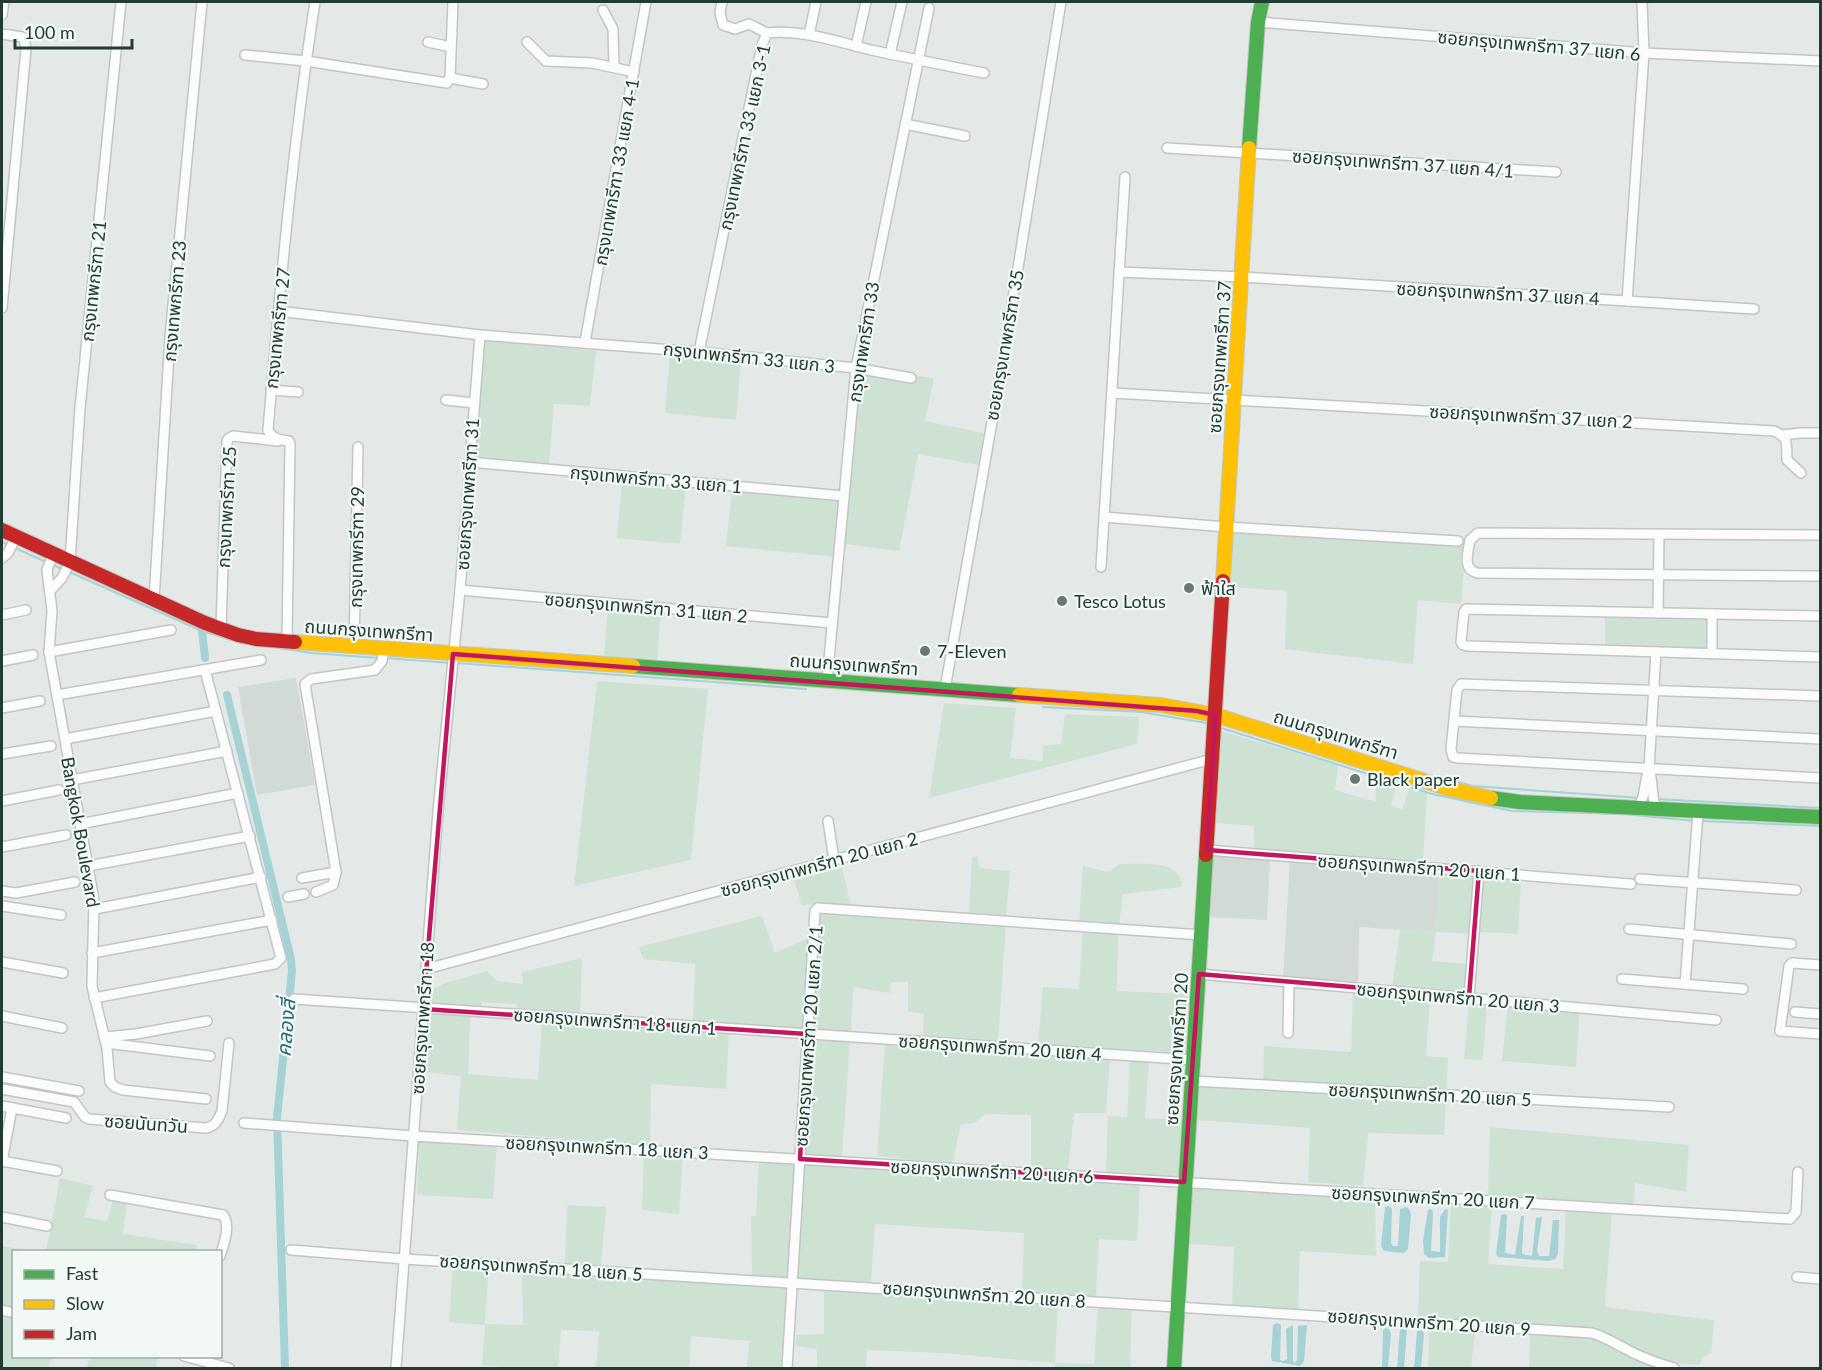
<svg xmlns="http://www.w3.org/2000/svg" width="1822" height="1370" viewBox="0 0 1822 1370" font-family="Lato,'Noto Sans Thai',sans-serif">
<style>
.built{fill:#d2dad6}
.green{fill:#cee2d3}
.water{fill:#a6d2d6}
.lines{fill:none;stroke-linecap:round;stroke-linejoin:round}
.stream{stroke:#a6d2d6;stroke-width:2}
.canal{stroke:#a6d2d6;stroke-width:8}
.street-casing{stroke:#c1c6c4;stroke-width:12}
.fast-casing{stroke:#c0c7c4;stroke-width:16}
.slow-casing{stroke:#c0c7c4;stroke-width:16}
.jam-casing{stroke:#c0c7c4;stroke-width:16}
.street{stroke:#fbfcfb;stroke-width:9}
.fast{stroke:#4caf50;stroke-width:14}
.slow{stroke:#ffc107;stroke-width:14}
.jam{stroke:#c62828;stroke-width:14}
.marked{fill:none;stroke:#c2185b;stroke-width:4.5;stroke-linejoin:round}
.poi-dot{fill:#677972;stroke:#f2f8f5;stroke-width:2}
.labels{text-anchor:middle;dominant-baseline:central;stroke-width:4.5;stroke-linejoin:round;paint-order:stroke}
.street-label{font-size:18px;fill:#233c33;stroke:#f2f8f5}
.poi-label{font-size:18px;fill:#233c33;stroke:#f2f8f5;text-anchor:start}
.water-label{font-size:20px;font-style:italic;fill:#206b75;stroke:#f2f8f5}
</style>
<rect width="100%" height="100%" fill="#e4e9e7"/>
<g class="built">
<path d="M296,678L315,785L257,795L238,687Z"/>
<path d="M1212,856L1270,859L1267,920L1208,917Z"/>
<path d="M1290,860L1439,872L1436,932L1359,927L1358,985L1283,978Z"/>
</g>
<g class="green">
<path d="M484,339L596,351L590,406L554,404L549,464L476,459Z"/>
<path d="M670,354L741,361L736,420L665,413Z"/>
<path d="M860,374L914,382L916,376L934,378L925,421L984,433L978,465L918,454L899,551L844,544Z"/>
<path d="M622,481L686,486L680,544L617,538Z"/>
<path d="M732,489L839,500L835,557L726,546Z"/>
<path d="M1232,532L1421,542L1466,546L1461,604L1418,600L1413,664L1285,649L1287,591L1231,587Z"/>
<path d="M608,607L661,611L657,660L604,656Z"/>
<path d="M1605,616L1709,619L1708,648L1605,646Z"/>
<path d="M597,681L708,689L691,860L574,886Z"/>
<path d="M944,703L1016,708L1010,758L1043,761L1042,746L1061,744L1065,714L1139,717L1137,744L929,798Z"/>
<path d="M1221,731L1338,765L1335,790L1376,802L1375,775L1397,783L1391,806L1403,809L1409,787L1427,793L1423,863L1254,851V826L1216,823Z"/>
<path d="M978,856L979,868L1010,871L1006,918L969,913L972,857Z"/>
<path d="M1119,864C1140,864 1181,858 1182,887L1123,894L1119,925L1079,921L1083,866L1109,872Z"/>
<path d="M842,868L851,906H814L808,904L802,906L794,880Z"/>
<path d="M1439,872L1476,876L1470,934L1436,932L1432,961L1469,964L1467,992L1392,988L1400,930L1436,931Z"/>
<path d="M1481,877L1521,880L1518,934L1478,932Z"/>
<path d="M824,911L1006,923L998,1043L923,1037L924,1014L908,1011V982H891L890,993L853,987L851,1032L811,1030L818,914Z"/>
<path d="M762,916L775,953L810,937L805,1024L801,1031L693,1023L695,964L643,959L639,947Z"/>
<path d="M1083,928L1118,931L1117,991L1188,994L1186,1053L1038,1044L1043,987L1079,989Z"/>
<path d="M582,958L580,1017L522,1013L515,1004L482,1002V1010L428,1006L430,990L449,982L487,971L497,981L523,984L522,972Z"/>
<path d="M1353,993L1430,999L1426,1056L1448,1058L1446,1092L1263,1082L1264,1046L1351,1052Z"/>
<path d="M1469,1000L1487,1002L1483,1060L1464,1059Z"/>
<path d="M1508,1003L1580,1009L1576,1067L1502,1061Z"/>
<path d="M427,1012L470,1016L468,1074L538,1080L542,1020L729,1033L726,1089L651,1084L650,1145L457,1130L461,1076L424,1072Z"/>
<path d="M812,1041L850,1042L842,1157L804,1155Z"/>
<path d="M885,1044L1110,1058L1106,1113H1074L1068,1171H1031V1116L1028,1115L986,1114L974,1123L961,1124L952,1164L877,1156Z"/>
<path d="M1130,1059L1149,1061L1145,1118L1184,1120L1179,1178L1106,1174L1108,1116L1127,1117Z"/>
<path d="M1196,1084L1446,1100L1444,1135L1368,1133L1363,1186L1308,1182L1310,1128L1195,1120Z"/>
<path d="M1490,1127L1689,1145L1686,1192L1635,1183L1633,1206L1488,1197Z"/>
<path d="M419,1140L497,1143L493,1199L417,1195Z"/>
<path d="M644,1153L683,1155L679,1214L642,1210Z"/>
<path d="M759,1160L792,1161L797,1166L789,1277L752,1275L751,1217L756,1215Z"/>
<path d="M803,1162L1140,1184L1137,1241L1099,1239L1096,1297L1022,1292L1024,1233L875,1224L871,1283L795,1278Z"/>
<path d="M60,1178L93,1186L84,1217L107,1221L113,1200L127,1202L123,1234L197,1245L196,1252H46Z"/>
<path d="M1192,1186L1375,1197L1376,1256L1300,1251L1298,1310L1232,1306L1234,1247L1188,1244Z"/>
<path d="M1451,1203L1492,1205L1488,1264L1563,1269L1566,1209L1612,1212L1605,1307L1714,1320L1711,1353L1703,1357L1699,1365L1661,1362L1635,1350L1603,1332L1561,1326L1418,1318L1420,1261L1448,1262Z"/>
<path d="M567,1205L606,1207L601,1266L565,1264Z"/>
<path d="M2,1246L32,1251L14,1252L13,1309L2,1306Z"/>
<path d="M453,1263L489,1266L485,1324L523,1325L522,1269L789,1284L784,1368H747L749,1341L691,1336L689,1368H596L599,1331L561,1330L558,1368H515L482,1365L485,1325L449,1322Z"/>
<path d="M824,1288L1058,1303L1055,1363L1094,1364L1098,1305L1132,1307L1130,1368H1055V1363L942,1353L867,1350L866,1368H817V1349L796,1346V1335L824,1334Z"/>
<path d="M2,1314L13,1317L14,1356L52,1357L48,1368H2Z"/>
<path d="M1429,1325L1474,1329L1475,1335L1471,1368H1428Z"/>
<path d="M1530,1334L1595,1336L1652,1366L1661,1368H1529Z"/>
<path d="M90,1357V1356L159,1357L155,1368H86Z"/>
</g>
<g class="water">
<path d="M1389,1206L1392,1209L1391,1243L1393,1246H1398L1400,1209L1406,1207L1409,1209L1411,1214L1408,1249L1404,1253L1384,1251L1381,1246L1385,1207Z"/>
<path d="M1428,1209L1432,1210L1433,1213L1431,1251L1440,1252V1217L1445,1209L1448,1210L1445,1257L1429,1258L1424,1254L1423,1241Z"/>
<path d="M1504,1214L1507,1215L1505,1253L1515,1255L1521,1216H1524L1522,1254L1532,1256L1536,1218L1542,1217L1537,1251L1539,1256H1549L1553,1220H1559L1558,1254L1555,1259L1549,1261L1498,1257L1496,1254L1501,1215Z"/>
<path d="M1277,1323L1281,1325L1280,1360L1283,1361L1287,1359L1286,1329L1293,1325V1361L1295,1363L1297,1360L1298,1326L1307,1325L1304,1361L1300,1366L1272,1361L1271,1356L1273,1325Z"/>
<path d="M1385,1328L1389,1329L1391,1334L1388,1368H1382L1383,1331Z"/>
<path d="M1400,1328L1407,1329L1404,1368H1397Z"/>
<path d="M1422,1330L1424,1334L1421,1368H1414L1417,1331Z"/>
</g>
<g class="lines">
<g class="stream">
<path d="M2,542L10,546"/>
<path d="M15,548L46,562"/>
<path d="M51,564L62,569"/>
<path d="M67,571L202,631L242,643"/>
<path d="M266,646L311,653L379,658"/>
<path d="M385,658L451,663"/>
<path d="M457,663L806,689"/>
<path d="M1043,707L1141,712L1207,723"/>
<path d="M1218,727L1432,794L1512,811L1624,814L1695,821"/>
<path d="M1447,779L1473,786L1641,798"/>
<path d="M1656,799L1820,808"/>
<path d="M1701,821L1820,826"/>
</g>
<g class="canal">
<path d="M202,631L205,658"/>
<path d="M227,695L291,959L292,971L277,1118L285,1368"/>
</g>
<defs>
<g id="street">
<path d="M722,2L720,13L723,25L735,29L749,24L767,33"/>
<path d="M603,10L613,29L614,67"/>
<path d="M2,15L4,2"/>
<path d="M1258,22L1644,53L1820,61"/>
<path d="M2,34L22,37L24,38L26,49L2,308"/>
<path d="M809,35L816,2"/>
<path d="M428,42L451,47"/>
<path d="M527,42L546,61L592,63L634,72"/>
<path d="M856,46L866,2"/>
<path d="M890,54L902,2"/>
<path d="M245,55L306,61L447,83L450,78L453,2"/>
<path d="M450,78L483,84"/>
<path d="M905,124L965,136"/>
<path d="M1167,148L1556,172"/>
<path d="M1119,272L1243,277L1754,309"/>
<path d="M1627,301L1644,53L1642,2"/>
<path d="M278,311L480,335L699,352L856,368L911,378"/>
<path d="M585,342L646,2"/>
<path d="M699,352L762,45L767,33C802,29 838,42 871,50C909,58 947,66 984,73"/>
<path d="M271,390L298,392"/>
<path d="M1112,393L1774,431C1790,438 1786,445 1787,460L1801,473"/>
<path d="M446,400L474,403"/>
<path d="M1783,435L1800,433H1820"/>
<path d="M469,462L844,496"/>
<path d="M1104,517L1226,527L1458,541"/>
<path d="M1820,535L1478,533L1470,540C1468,552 1462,569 1477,573L1820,576"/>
<path d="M53,554L47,570L52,611L49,652L94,900L92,986L107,1048L110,1082L115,1087L123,1090L206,1099"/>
<path d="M2,558L8,553L16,537"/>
<path d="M1101,567L1125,177"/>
<path d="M51,590L62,578L70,562L80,408L121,2"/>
<path d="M460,590L832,623"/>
<path d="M154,600L170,337L202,2"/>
<path d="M1658,613L1659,535"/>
<path d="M2,615L26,610"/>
<path d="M1820,616L1466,609L1464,612L1461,642L1463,645L1467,646L1820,657"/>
<path d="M221,629L227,441L229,438L233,436L278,441"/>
<path d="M287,642L290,444L289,441C280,440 272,439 268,430C280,287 293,144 315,2"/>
<path d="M354,647L358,447"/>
<path d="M49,652L171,630"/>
<path d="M1656,652L1649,769C1654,783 1650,796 1657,810"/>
<path d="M1712,653V614"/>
<path d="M2,661L33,655"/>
<path d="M827,681L856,368L929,8"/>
<path d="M945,689L1004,354L1061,2"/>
<path d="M57,695L261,660"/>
<path d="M1820,696L1461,684L1457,690L1451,749L1453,757L1458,758L1820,778"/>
<path d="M2,708L40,701"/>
<path d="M1454,721L1820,739"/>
<path d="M65,739L216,711"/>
<path d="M2,754L51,746"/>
<path d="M72,780L227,751"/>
<path d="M2,801L59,790"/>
<path d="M1637,809C1647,796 1643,783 1649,769"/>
<path d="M828,821L834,860"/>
<path d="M80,824L238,793"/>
<path d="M2,847L66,835"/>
<path d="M1207,850L1631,884"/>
<path d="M88,866L250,836"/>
<path d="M302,878L336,872L305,684L311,679L375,670L382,661L384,649"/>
<path d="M1640,879L1796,890"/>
<path d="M2,891L16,893L75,882"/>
<path d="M316,892L333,885L336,872"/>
<path d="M288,897L304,894"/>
<path d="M2,906L61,915"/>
<path d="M95,909L261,877"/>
<path d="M1629,929L1791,944"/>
<path d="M92,953L272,920"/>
<path d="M2,962L63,973"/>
<path d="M1820,965L1792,963L1789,966L1780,1031L1820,1034"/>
<path d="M426,969L1212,759"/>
<path d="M1199,974L1716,1020"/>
<path d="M1622,979L1743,989"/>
<path d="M1685,984L1698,812"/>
<path d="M1469,997L1479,871"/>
<path d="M94,998L275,964L281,958L205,670"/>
<path d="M294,999L1194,1060"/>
<path d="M1795,1012L1820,1014"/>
<path d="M2,1016L62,1028"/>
<path d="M1288,1033L1289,982"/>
<path d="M104,1037L136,1034L207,1021"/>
<path d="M106,1043L210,1056"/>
<path d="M2,1077L79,1091"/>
<path d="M1192,1081L1669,1107"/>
<path d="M2,1089L74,1102L85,1117L89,1119L206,1128C216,1126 218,1120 222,1111L229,1043"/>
<path d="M2,1106L66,1118"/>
<path d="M244,1123L413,1136L1790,1219L1796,1212L1798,1172"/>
<path d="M2,1161L57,1171"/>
<path d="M2,1162L12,1108"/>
<path d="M110,1195L223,1215C231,1225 224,1244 220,1256"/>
<path d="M2,1217L47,1226"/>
<path d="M291,1250L404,1259L1592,1333C1605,1337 1614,1343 1626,1349C1641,1358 1658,1363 1674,1368"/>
<path d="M1797,1277L1820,1279"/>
<path d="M2,1310L14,1313"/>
<path d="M184,1356L229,1368"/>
<path d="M396,1368L438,811L460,590L480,335"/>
<path d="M787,1368L815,911L818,908L1202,935"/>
</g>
<g id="fast">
<path d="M1249,148L1258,22L1262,2"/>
<path d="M633,666L1019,695"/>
<path d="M1491,798L1520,802L1820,817"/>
<path d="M1174,1368L1206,855"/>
</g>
<g id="slow">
<path d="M1223,581L1249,148"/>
<path d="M295,642L633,666"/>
<path d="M1019,695L1161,705L1215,715L1450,789L1491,798"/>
</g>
<g id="jam">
<path d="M2,530L205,623L238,635L256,639L295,642"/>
<path d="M1206,855L1223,581"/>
</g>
</defs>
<use href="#street" class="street-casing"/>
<use href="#fast" class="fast-casing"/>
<use href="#slow" class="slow-casing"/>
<use href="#jam" class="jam-casing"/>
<use href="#street" class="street"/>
<use href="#fast" class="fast"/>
<use href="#slow" class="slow"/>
<use href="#jam" class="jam"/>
</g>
<path class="marked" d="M453,654L1197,711L1215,715L1207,850L1479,871L1469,997L1199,974L1184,1182L800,1159L807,1034L423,1009Z"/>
<g class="poi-dot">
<circle cx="1189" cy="588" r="6"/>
<circle cx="1062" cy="601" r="6"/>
<circle cx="925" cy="651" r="6"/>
<circle cx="1355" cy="779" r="6"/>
</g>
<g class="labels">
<g class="street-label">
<text transform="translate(1539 45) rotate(5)">ซอยกรุงเทพกรีฑา 37 แยก 6</text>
<text transform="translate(744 137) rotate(-78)">กรุงเทพกรีฑา 33 แยก 3-1</text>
<text transform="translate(1403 163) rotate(4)">ซอยกรุงเทพกรีฑา 37 แยก 4/1</text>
<text transform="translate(616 172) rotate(-80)">กรุงเทพกรีฑา 33 แยก 4-1</text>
<text transform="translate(93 281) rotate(-84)">กรุงเทพกรีฑา 21</text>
<text transform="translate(1498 293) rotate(3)">ซอยกรุงเทพกรีฑา 37 แยก 4</text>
<text transform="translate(174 301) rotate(-85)">กรุงเทพกรีฑา 23</text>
<text transform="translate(277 328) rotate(-84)">กรุงเทพกรีฑา 27</text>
<text transform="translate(863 342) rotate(-81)">กรุงเทพกรีฑา 33</text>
<text transform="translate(1004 345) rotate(-80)">ซอยกรุงเทพกรีฑา 35</text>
<text transform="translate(749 357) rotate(6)">กรุงเทพกรีฑา 33 แยก 3</text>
<text transform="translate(1219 357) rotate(-86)">ซอยกรุงเทพกรีฑา 37</text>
<text transform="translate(1531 416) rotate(3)">ซอยกรุงเทพกรีฑา 37 แยก 2</text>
<text transform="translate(656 479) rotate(5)">กรุงเทพกรีฑา 33 แยก 1</text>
<text transform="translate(467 494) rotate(-86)">ซอยกรุงเทพกรีฑา 31</text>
<text transform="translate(226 507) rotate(-87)">กรุงเทพกรีฑา 25</text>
<text transform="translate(356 547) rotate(-89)">กรุงเทพกรีฑา 29</text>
<text transform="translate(646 607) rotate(5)">ซอยกรุงเทพกรีฑา 31 แยก 2</text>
<text transform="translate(369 630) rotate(4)">ถนนกรุงเทพกรีฑา</text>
<text transform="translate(854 664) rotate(4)">ถนนกรุงเทพกรีฑา</text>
<text transform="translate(1336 734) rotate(17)">ถนนกรุงเทพกรีฑา</text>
<text transform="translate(81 832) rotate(80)">Bangkok Boulevard</text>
<text transform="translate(819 864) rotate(-15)">ซอยกรุงเทพกรีฑา 20 แยก 2</text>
<text transform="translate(1419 867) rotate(4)">ซอยกรุงเทพกรีฑา 20 แยก 1</text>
<text transform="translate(1458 997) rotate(5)">ซอยกรุงเทพกรีฑา 20 แยก 3</text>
<text transform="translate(422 1018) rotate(-86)">ซอยกรุงเทพกรีฑา 18</text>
<text transform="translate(615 1021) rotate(4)">ซอยกรุงเทพกรีฑา 18 แยก 1</text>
<text transform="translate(808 1036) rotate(-86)">ซอยกรุงเทพกรีฑา 20 แยก 2/1</text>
<text transform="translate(1000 1047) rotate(4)">ซอยกรุงเทพกรีฑา 20 แยก 4</text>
<text transform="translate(1176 1049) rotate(-86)">ซอยกรุงเทพกรีฑา 20</text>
<text transform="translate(1430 1094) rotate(3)">ซอยกรุงเทพกรีฑา 20 แยก 5</text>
<text transform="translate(146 1123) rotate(4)">ซอยนันทวัน</text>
<text transform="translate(607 1147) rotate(3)">ซอยกรุงเทพกรีฑา 18 แยก 3</text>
<text transform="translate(992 1171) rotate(3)">ซอยกรุงเทพกรีฑา 20 แยก 6</text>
<text transform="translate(1433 1197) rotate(3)">ซอยกรุงเทพกรีฑา 20 แยก 7</text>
<text transform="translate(541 1267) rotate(4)">ซอยกรุงเทพกรีฑา 18 แยก 5</text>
<text transform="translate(984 1294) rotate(4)">ซอยกรุงเทพกรีฑา 20 แยก 8</text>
<text transform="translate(1429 1322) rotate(4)">ซอยกรุงเทพกรีฑา 20 แยก 9</text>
</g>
<g class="poi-label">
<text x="1201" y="588">ฟ้าใส</text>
<text x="1074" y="601">Tesco Lotus</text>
<text x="937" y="651">7-Eleven</text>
<text x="1367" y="779">Black paper</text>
</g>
<g class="water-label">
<text transform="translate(285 1028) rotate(-85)">คลองสี่</text>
</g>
</g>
<rect width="1822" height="1370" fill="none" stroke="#233c33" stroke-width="6"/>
<rect x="12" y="1250" width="210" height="108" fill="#f2f8f5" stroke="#9fada7" stroke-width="1.5"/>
<rect x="24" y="1270" width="30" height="9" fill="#4caf50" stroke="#9fada7" stroke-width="1.5"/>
<text x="66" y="1280" font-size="18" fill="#233c33">Fast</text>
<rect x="24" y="1300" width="30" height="9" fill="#ffc107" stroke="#9fada7" stroke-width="1.5"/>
<text x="66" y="1310" font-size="18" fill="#233c33">Slow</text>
<rect x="24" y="1330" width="30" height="9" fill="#c62828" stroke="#9fada7" stroke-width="1.5"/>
<text x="66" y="1340" font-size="18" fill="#233c33">Jam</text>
<path d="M15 39v9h117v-9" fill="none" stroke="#233c33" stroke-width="3"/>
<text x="24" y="39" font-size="18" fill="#233c33" stroke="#f2f8f5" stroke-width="4.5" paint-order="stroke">100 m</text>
</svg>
